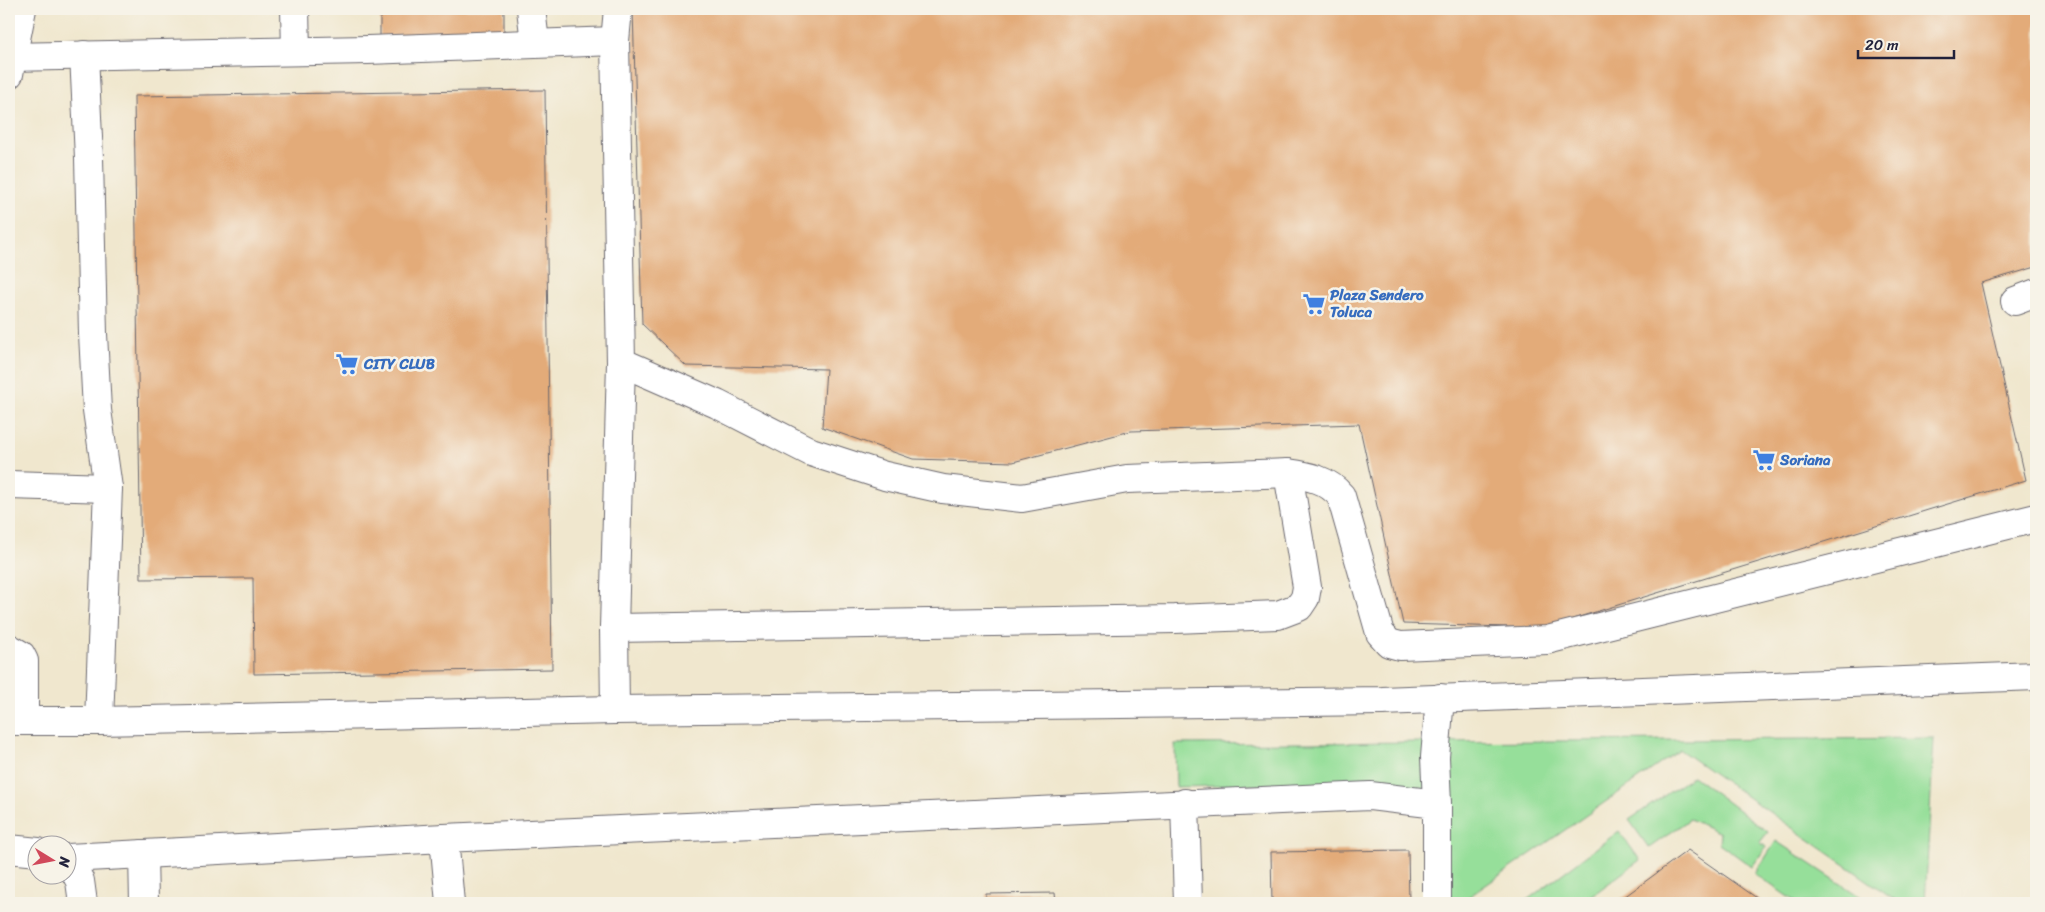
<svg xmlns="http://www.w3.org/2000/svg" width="2045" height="912" viewBox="0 0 2045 912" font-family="Sriracha,sans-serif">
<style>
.garden{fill:#96df9a;stroke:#5c806a}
.building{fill:#e3ab79}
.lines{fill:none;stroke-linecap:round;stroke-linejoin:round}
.minor-casing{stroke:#6a676e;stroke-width:30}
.minor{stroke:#fff;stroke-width:28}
.labels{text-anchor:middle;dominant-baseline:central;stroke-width:5;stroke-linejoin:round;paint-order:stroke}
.shop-label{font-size:15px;font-weight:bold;fill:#366cbe;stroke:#f7f3e8;text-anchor:start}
</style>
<rect width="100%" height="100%" fill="#f7f3e8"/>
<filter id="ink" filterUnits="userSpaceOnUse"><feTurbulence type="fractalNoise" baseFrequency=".02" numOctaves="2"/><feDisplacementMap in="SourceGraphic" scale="10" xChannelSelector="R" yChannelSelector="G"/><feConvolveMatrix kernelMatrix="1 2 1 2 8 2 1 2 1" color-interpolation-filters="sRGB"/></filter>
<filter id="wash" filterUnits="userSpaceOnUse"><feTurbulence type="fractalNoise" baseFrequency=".0096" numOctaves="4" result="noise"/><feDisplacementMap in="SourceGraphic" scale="20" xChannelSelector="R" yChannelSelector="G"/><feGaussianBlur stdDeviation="1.12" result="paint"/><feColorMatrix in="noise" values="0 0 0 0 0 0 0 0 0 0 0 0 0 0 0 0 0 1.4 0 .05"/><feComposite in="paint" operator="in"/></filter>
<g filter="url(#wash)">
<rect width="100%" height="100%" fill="#f0e7ce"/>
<g class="garden">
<path d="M1934,738L1925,903H1900L1680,750L1460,903H1453L1444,900L1442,855L1415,796L1394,782L1176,787L1175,744Z"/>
<path d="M1693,776L1768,832L1760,842L1766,847L1752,867L1719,843L1720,833L1690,819L1649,848L1629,820Z"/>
<path d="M1619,831L1640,860L1582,903H1523Z"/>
<path d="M1776,841L1870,903H1797L1755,874Z"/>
</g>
<g id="blocks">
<g class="building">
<path d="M380,9H504V35L380,36Z"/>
<path d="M633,9H2036V267L1981,283L2026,480L1543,628L1403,624L1359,424L1131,431L1013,462L913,459L822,427L826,369L686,366L642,324Z"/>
<path d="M545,90L552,669L254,674L253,578L141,579L134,96Z"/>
<path d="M1408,850L1409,903H1272L1271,852Z"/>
<path d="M1688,850L1764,903H1616Z"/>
<path d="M1055,893L1056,903H986V894Z"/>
</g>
</g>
</g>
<g filter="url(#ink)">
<use href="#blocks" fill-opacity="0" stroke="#6a676e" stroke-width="1"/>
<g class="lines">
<defs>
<g id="minor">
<path d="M295,9L296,51"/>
<path d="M531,9L535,42"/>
<path d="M618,9L615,41L621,362L717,404L811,452L885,476L943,489L1022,498L1127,479L1288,473C1308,476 1327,479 1341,496L1380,633L1389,643L1400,646L1547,640L2036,518"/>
<path d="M84,55L89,158L93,334L97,410L108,488L99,721"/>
<path d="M9,57L368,50L615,41"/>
<path d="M9,74L22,9"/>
<path d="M2015,301L2036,293"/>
<path d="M9,485L108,488"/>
<path d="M614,628L1175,619L1278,615L1299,607L1305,598L1307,587L1288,473"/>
<path d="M9,648L21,655L24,661V721"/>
<path d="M615,710L614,628L621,362"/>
<path d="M9,721H99L615,710L1382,701L2036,676"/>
<path d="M1185,803L1188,903"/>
<path d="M1437,804L1435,757L1440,698"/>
<path d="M444,838L450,903"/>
<path d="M9,849L38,852"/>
<path d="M143,854L144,903"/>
<path d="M68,858L444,838L1370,796L1437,804V903"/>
<path d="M68,859L80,881L83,903"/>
</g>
</defs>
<use href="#minor" class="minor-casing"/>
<use href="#minor" class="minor"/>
</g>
</g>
<defs>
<symbol id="supermarket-bare" viewBox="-9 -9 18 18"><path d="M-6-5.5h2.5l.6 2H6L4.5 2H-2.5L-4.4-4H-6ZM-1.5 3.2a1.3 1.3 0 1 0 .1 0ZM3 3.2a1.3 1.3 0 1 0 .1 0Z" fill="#3f7fe0" stroke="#f7f3e8" stroke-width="2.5" paint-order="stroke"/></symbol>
</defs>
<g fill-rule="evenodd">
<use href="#supermarket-bare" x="1298" y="288" width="32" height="32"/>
<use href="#supermarket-bare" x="331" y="348" width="32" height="32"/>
<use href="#supermarket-bare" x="1748" y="444" width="32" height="32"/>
</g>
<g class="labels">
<g class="shop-label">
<text x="1330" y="295">Plaza Sendero<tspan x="1330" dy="17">Toluca</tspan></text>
<text x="364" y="364">CITY CLUB</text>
<text x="1780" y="460">Soriana</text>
</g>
</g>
<rect width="2045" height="912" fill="none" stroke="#f7f3e8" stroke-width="30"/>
<g transform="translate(52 860) rotate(100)"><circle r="24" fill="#f7f3e8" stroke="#a29fa3"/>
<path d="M0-4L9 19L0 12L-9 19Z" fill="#d1495b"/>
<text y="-8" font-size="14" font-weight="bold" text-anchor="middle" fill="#22223b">N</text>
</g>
<path d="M1858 50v8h96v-8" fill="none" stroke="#22223b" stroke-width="2.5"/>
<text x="1865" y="50" font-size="15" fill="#22223b" stroke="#f7f3e8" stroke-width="4" paint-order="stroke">20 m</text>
</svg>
